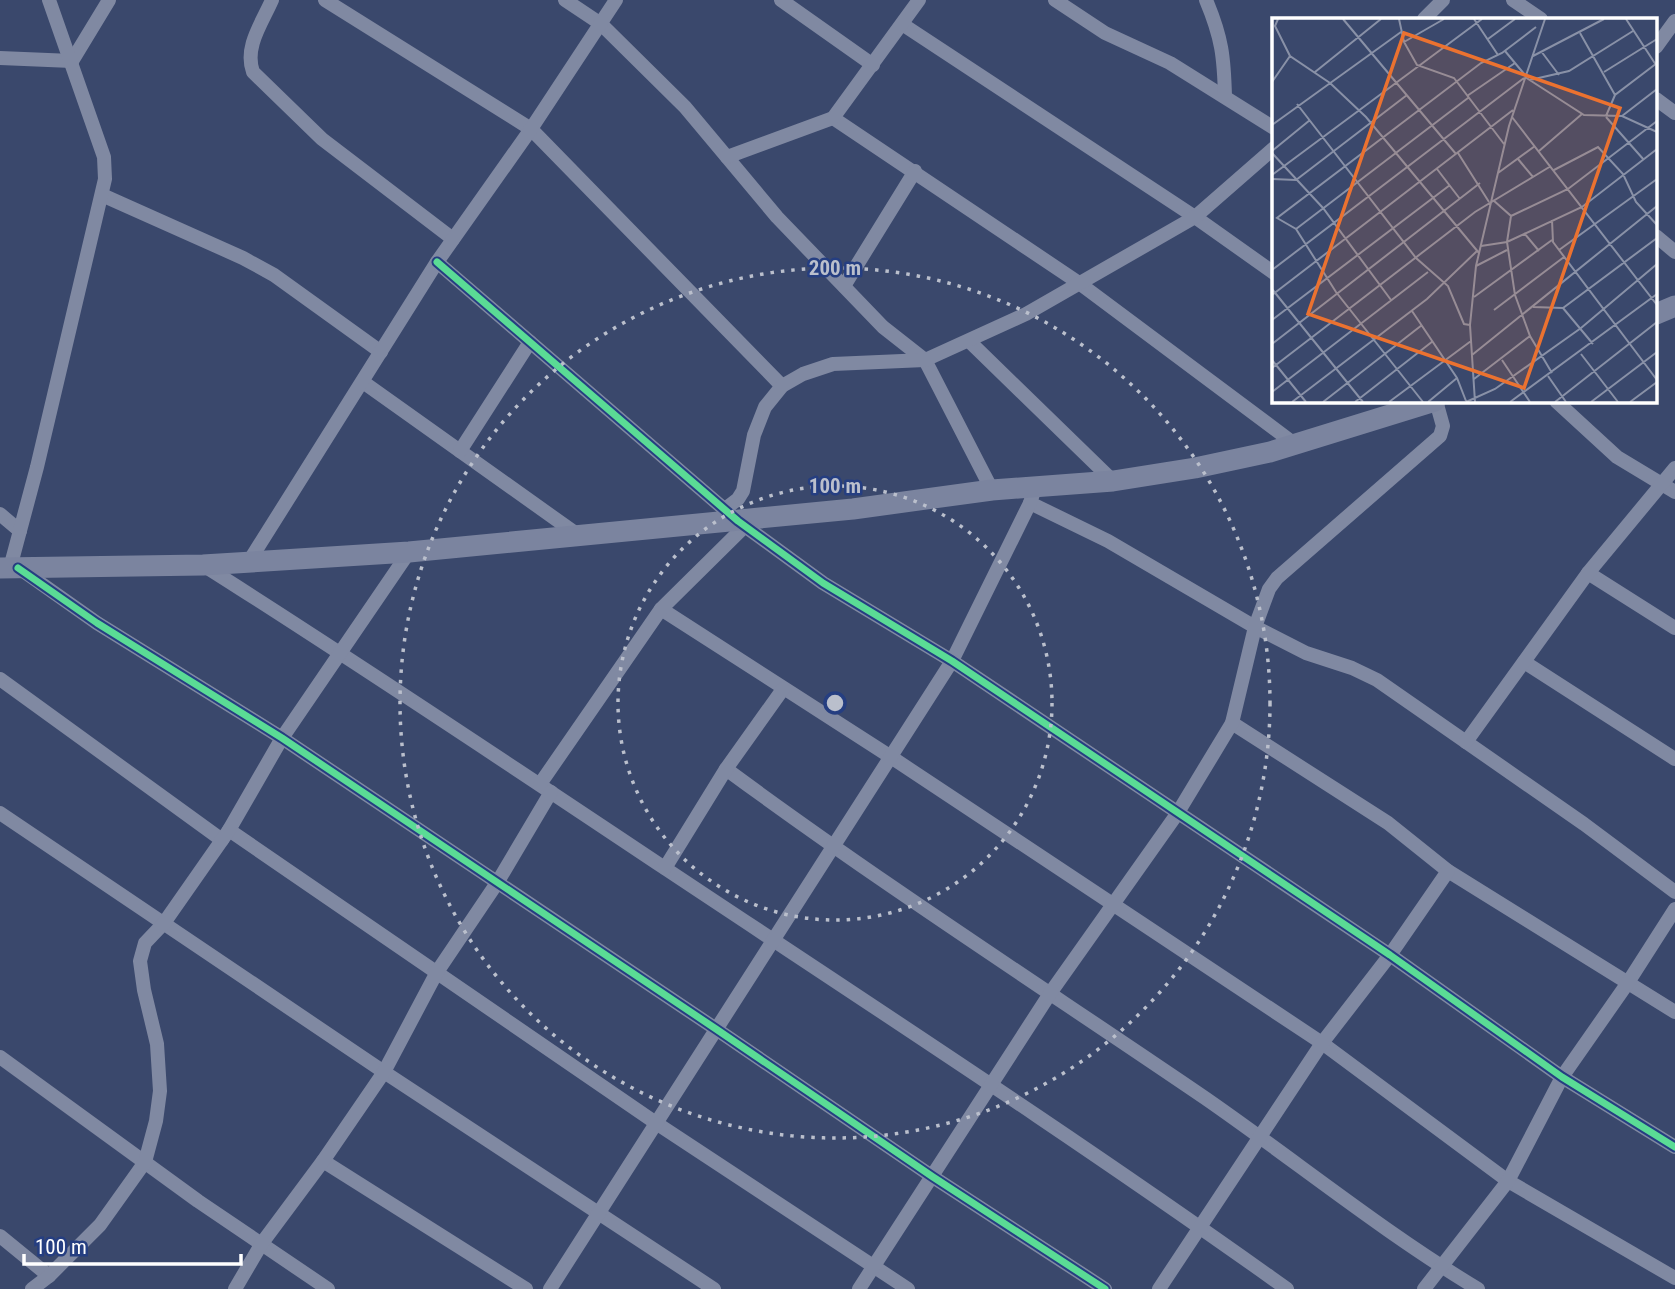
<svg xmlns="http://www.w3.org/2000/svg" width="1675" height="1289" viewBox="0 0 1675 1289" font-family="'Roboto Condensed',sans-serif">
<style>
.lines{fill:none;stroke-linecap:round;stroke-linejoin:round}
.street{stroke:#8089a2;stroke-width:14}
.secondary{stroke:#7b849f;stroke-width:21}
.cycleway-casing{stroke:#253e81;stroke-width:11}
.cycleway{stroke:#5adb95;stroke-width:7}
.ring{fill:none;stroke:#babfcc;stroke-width:3.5;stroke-dasharray:3.5 7}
.inset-road{fill:none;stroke:#8991a7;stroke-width:2}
.view{fill:#eb7230;fill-opacity:0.15;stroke:#eb7230;stroke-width:3.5}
.inset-edge{fill:none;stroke:#fff;stroke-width:3.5}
.centre{fill:#babfcc;stroke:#253e81;stroke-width:3.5}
.ring-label{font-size:21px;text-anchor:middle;font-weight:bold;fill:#babfcc;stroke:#253e81;stroke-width:5;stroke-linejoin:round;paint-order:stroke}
</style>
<rect width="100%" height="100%" fill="#3a486c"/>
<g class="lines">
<g class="street">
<path d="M272,0C262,23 244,47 253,72L322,139L453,239"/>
<path d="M325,0L531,129L782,386"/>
<path d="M565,0L601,24L685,107L777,217L883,327L925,360L992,490"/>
<path d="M781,0L873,65"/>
<path d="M1055,0L1105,33L1170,63L1274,128"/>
<path d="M1206,0C1222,38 1224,57 1225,97"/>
<path d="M1513,0L1541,19"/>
<path d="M1424,19L1443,0"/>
<path d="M902,24L1195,217L1274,273"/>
<path d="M1656,47L1675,21"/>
<path d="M0,58L72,61"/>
<path d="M72,61L109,0"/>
<path d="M1656,99L1675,113"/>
<path d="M833,118L1079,283L1296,445"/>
<path d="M727,157L833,118L919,0"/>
<path d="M102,195L243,258L274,275L381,352"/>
<path d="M1656,236L1675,252"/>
<path d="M437,262L738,521L823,583L952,661L1390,955L1562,1077L1675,1147"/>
<path d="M844,286L915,171"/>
<path d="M969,341L1113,481"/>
<path d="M363,382L578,535"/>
<path d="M1556,401L1617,457L1675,492"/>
<path d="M460,451L530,342"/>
<path d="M1030,503L1108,541L1255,627L1306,653L1352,668L1377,680L1584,824L1675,892"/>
<path d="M725,509L738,499L743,491L754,435L765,407L782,386L803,374L833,364L925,360L1026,314L1195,217L1274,148"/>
<path d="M0,514L20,531"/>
<path d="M248,563L437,262L531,129L616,0"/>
<path d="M203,565C358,663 510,765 663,867C872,1006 1083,1143 1287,1289"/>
<path d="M10,568L37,467L105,179L104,157L49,0"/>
<path d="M19,568L97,623L282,738L716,1029L933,1177L1105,1289"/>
<path d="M1588,573L1675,628"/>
<path d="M661,609L891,757L1322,1043L1508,1181L1675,1278"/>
<path d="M1524,662L1675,759"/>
<path d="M0,679L222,840"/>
<path d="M1232,723L1388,823L1448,871L1675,1012"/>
<path d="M1466,742L1588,573L1675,468"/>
<path d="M726,769C882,884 1045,989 1205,1098C1296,1161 1383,1232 1478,1289"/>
<path d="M540,784L661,609L745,526"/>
<path d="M0,813L384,1072L714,1289"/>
<path d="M229,830L656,1123L908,1289"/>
<path d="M665,868L726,769L783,689"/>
<path d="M0,1057L198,1201L328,1289"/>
<path d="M323,1161L526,1289"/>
<path d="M0,1236L49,1276"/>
<path d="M32,1289L49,1276L100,1225L145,1162L156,1121L160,1091L157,1044L144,990L140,961L145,943L164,923L229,830L282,738L409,552"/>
<path d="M235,1289L262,1243L323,1161L384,1072L437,972L497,883L551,792"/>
<path d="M550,1289L952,661L1030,503L1035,488"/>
<path d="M859,1289L1051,992L1177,814L1232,723L1255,627L1269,589L1277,578L1440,436L1443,426L1436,401"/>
<path d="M1159,1289L1322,1043L1390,955L1448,871"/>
<path d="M1424,1289L1508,1181L1562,1077L1627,984L1675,909"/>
</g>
<g class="secondary">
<path d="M1656,314L1675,306"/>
<path d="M0,568L203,565L409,552L853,509L992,490L1113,481L1195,468L1270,452L1435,401"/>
</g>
<defs>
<g id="cycleway">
<path d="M437,262L738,521L823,583L952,661L1390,955L1562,1077L1675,1147"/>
<path d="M18,568L97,623L282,738L716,1029L933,1177L1105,1289"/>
</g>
</defs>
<use href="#cycleway" class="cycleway-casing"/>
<use href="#cycleway" class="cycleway"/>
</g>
<g class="ring">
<circle cx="835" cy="703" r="217"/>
<circle cx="835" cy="703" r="435"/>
</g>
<g transform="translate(1272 18)">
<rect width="385" height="385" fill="#3a486c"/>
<path class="inset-road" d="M6,1L3,8L18,38L58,65L94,99L207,235M71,1L184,136M127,1L132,24L145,47L182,60L232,126M202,1L226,37M354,1L384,47M308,15L343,77M216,21L243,1M132,24L172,1M233,33L253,57M269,33L287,57M261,38L332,1M43,54L109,1M332,54L385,21M253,59L312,97L350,98L385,114M258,62L297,53L361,13M0,64L18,38M195,78L243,45M25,86L144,240L176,268L192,306L198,307M334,98L343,77L385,45M350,98L385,71M240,99L385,287M334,99L372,142M0,107L129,14M0,133L38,102M267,133L310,96M0,135L51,190L119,282M186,135L217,184M246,141L261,159M165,151L188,181M282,152L326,129L351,156L364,184L385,207M226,155L263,128M0,157L210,1M0,161L24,162L135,77M221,182L239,198L235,224L243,277L258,318L280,355M239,198L296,171L385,103M280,202L281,224L385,362M24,211L196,80M252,215L267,233M209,228L235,224L310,189L385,131M287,232L385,161M204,248L235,232M0,252L252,60M0,271L91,384M0,277L241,92M202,279L280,222M261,289L291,290L385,220M291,290L321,326M222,292L292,239M140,293L185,360L194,383M0,302L178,167M0,326L208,165M309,336L346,384M200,337L385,188M0,342L34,384M230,342L258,384M0,350L203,194L279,148M276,358L294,384M202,361L258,318M0,374L156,254M20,384L155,281L205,233M51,384L150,307M83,384L161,323M117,384L199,323M151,384L64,274L24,211L5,200L209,45L230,35L264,9M156,384L185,360M194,384L223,371L309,310L385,246M203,384L198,307L204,248L237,108L273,1M238,384L385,276M283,384L385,304M319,384L385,334M358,384L385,364"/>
<path class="view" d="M132,15L348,90L252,370L36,296Z"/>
<rect width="385" height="385" class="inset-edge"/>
</g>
<circle cx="835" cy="703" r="10" class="centre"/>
<g class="ring-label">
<text x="835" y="275">200 m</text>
<text x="835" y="493">100 m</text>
</g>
<path d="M24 1254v10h217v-10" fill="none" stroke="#ffffff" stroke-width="3.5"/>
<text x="35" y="1254" font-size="21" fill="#ffffff" stroke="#253e81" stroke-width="5" paint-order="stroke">100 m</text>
</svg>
